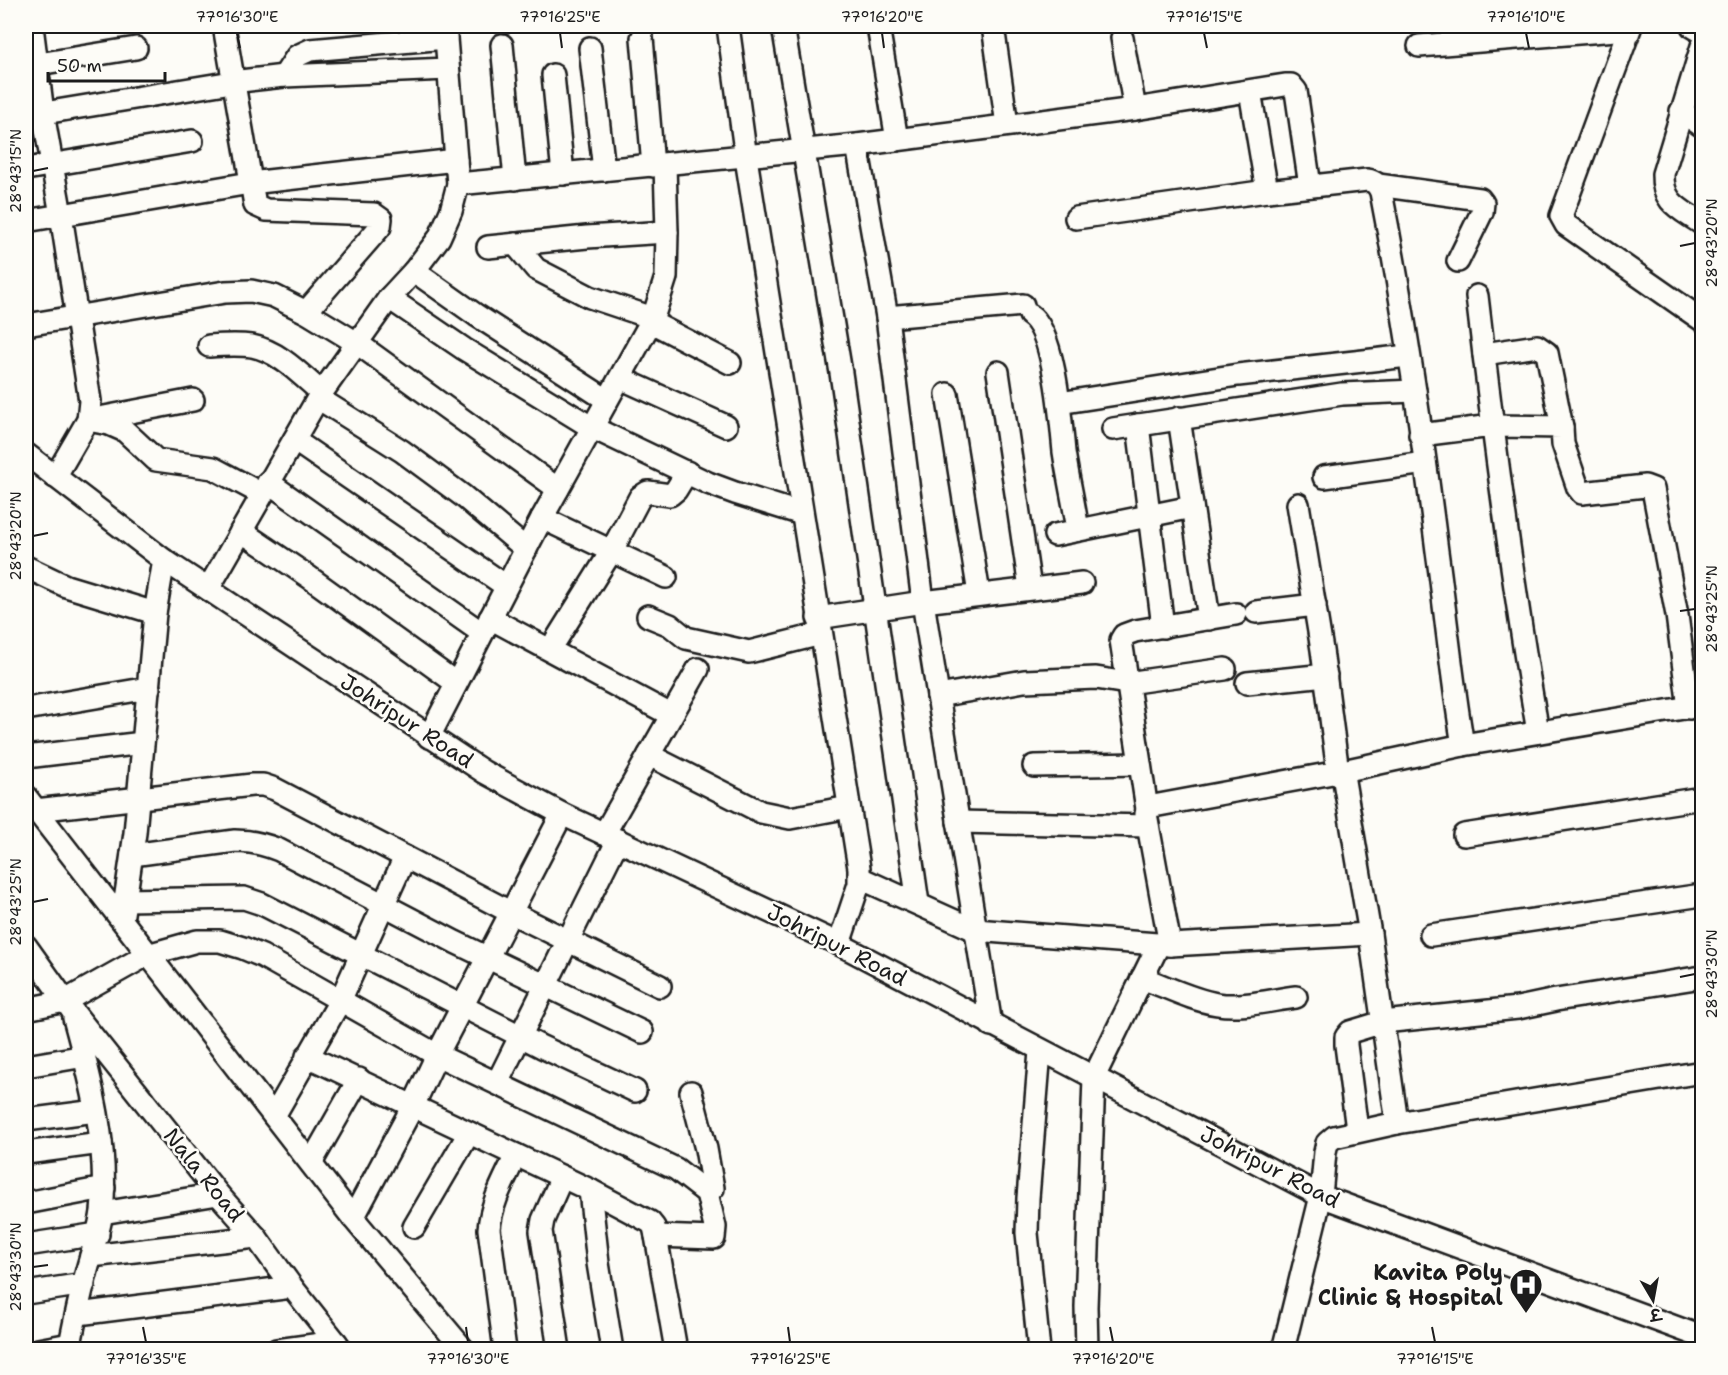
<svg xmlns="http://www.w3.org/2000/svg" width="1728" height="1375" viewBox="0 0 1728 1375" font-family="'Shantell Sans','Playpen Sans Deva',sans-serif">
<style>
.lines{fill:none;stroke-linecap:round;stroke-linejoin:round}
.minor-casing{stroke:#1c1c1c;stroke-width:26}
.minor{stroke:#fdfcf7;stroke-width:21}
.ticks{fill:none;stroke:#1c1c1c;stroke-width:2}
.labels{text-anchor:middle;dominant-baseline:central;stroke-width:5;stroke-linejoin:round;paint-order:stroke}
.street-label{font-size:22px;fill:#1c1c1c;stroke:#fdfcf7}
.poi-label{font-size:22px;font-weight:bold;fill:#1c1c1c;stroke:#fdfcf7;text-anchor:end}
.neatline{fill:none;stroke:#1c1c1c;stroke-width:2}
.ticks-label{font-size:15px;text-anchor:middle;fill:#1c1c1c}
</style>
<rect width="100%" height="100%" fill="#fdfcf7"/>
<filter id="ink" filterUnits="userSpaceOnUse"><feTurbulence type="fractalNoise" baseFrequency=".0167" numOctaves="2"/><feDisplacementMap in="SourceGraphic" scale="12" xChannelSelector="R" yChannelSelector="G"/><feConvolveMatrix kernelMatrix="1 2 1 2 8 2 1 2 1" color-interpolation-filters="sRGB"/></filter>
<g filter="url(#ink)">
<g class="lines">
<defs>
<g id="minor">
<path d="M32,26L43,113L61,215L90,401L88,420L55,477"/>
<path d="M224,26L255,205L266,210L374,214L381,219L380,227L306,312"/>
<path d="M728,26L746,158L859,868V884L839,944"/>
<path d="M783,26L841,373L918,903"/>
<path d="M878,26L897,140"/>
<path d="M993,26L1007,125"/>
<path d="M1631,26L1561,216L1566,225L1702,320"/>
<path d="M1692,26L1702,32"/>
<path d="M642,38L653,166"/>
<path d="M1122,38L1135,109"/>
<path d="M502,45L515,179"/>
<path d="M1419,46L1629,29"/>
<path d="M1702,46L1663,174C1662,204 1681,209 1702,224"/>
<path d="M590,48L604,170"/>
<path d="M26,66L136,48"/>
<path d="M553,75L563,174"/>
<path d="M284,76L297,56L310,50L446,38"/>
<path d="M1250,91L1267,191"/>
<path d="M1681,111L1702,126"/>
<path d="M26,116L232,82L284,76L448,69"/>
<path d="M857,145L887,317L923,602L991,1025"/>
<path d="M26,169L192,141"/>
<path d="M458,184L857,145L1135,109L1285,85H1291L1296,91L1310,186"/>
<path d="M1378,185L1480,199L1483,203L1482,212L1458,261"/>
<path d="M1076,218L1267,191L1367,180C1375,181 1378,185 1381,192C1404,311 1422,431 1437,551C1446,616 1452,681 1463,745"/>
<path d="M26,221L250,183L456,160"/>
<path d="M515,244L536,269L590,297L653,318"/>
<path d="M488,247L587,237L667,232"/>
<path d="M414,271L476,315L607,400"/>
<path d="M1477,296C1494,442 1513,587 1538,732"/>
<path d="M389,298L464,349L591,427L708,483L735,493L802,514"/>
<path d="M1030,315C1055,332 1061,422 1064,452C1068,478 1074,504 1078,530"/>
<path d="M887,317L1023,305"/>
<path d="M651,322L730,363"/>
<path d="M26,325L225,292L251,291L274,296L306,312L357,343L558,489"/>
<path d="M209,346C223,345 238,344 252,346C279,351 301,375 322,393"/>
<path d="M1484,354L1537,346L1547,353L1562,427"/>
<path d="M998,372L1030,588"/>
<path d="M620,378L726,426"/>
<path d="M947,394L979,594"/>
<path d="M318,398L402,451L463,496L526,549"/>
<path d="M1059,403L1238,375L1408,356"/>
<path d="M1179,418L1209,619"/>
<path d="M94,419L193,400"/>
<path d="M88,420L109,424L125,431L156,460L213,468L262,494"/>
<path d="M1138,425L1163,627"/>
<path d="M1113,429L1342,394L1415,391"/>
<path d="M1420,435L1492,426L1562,427L1563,444L1578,488L1582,493L1645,486L1653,489L1677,615L1689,708"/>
<path d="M294,440L506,586"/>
<path d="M26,454L164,560L484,772L562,814L839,944L1321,1196L1702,1337"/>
<path d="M1324,477L1425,463"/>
<path d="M268,482L482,633"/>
<path d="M1298,504L1322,650L1338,772L1344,781L1370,934L1397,1123"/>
<path d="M542,518L666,577"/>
<path d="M241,531L309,577L456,683"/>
<path d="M1055,535L1192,507"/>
<path d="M26,567L66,586L155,613"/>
<path d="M208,589L318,398L389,298L414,271L439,238L451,211L458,184L445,26"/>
<path d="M1256,612L1315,605"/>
<path d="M648,616L670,625L686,638L749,652L821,634"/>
<path d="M490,618L671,715"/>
<path d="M818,618L923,602L1082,583"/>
<path d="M556,640L611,552L640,497L648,492L670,495L676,490L687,472"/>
<path d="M1247,683L1326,675"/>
<path d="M938,696L1024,681L1096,678L1127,683L1225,669"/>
<path d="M26,709L149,688"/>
<path d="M429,737L542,518L653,318L666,277L667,232L665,165"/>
<path d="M649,755L761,812L790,818L849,807"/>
<path d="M26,757L143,743"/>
<path d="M1034,766L1140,764"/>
<path d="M26,797L353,1218L464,1350"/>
<path d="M1147,809L1121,640L1124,635L1135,631L1236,614"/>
<path d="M36,810L252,785H263L275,789L512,913L660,986"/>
<path d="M958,822L1148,826"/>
<path d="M604,834L698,669"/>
<path d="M1464,835L1702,798"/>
<path d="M132,855L235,841C251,841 264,844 279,850L455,942L642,1032"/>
<path d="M860,878L975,930L1170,945L1370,934"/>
<path d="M124,900L244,898L262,904L542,1047L635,1091"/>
<path d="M123,914L135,833L155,613L164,560"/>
<path d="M1431,935L1702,895"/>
<path d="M1170,945L1146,814L1148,807L1338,772L1463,745L1702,705"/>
<path d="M26,946L71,1009L218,1194L256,1237L292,1287L342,1350"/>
<path d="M1142,978C1167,987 1192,1000 1217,1004C1243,1008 1271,1000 1296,997"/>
<path d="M26,1009L65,1001L147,955L197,941H220L243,948L262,956L437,1055L676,1169L707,1193L715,1227L714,1238L656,1236"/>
<path d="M307,1056L590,1190L650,1222L654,1227L656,1236L676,1350"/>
<path d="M26,1066L85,1056"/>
<path d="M497,1083L618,840"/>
<path d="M691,1092L706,1149L713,1188L707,1193"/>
<path d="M274,1116L340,1001L405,857"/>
<path d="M26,1120L96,1111"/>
<path d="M1357,1130L1346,1045V1037L1350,1032L1383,1022L1518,1008L1556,1000L1702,977"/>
<path d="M26,1153L101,1143"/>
<path d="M311,1163L359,1079"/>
<path d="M590,1190L598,1263L612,1350"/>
<path d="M26,1203L104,1188"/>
<path d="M102,1213L218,1194"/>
<path d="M353,1218L413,1106L437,1055L562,814"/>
<path d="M414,1227L469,1133"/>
<path d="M26,1245L98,1234"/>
<path d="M91,1256L256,1237"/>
<path d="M26,1293L84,1284"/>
<path d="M78,1314L292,1287"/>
<path d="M38,1350L70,1344"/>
<path d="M69,1350C75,1319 82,1286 91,1256C95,1241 100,1227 102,1212C109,1147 91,1080 74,1018"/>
<path d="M277,1350L336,1342"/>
<path d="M505,1350L489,1229C491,1202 505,1179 516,1155"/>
<path d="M559,1350L541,1231L543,1220L562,1177"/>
<path d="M1039,1350L1027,1233L1028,1198L1040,1051"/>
<path d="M1087,1350L1086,1307L1094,1077L1159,944"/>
<path d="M1283,1350L1321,1196L1325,1152L1327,1143L1334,1137L1397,1123L1702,1072"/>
</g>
</defs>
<use href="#minor" class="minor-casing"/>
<use href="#minor" class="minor"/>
</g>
</g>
<path class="ticks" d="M237,33L240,48M560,33L562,48M882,33L884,48M1204,33L1207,48M1526,33L1529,48M33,171L48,168M1680,246L1695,243M33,536L48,533M1680,611L1695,609M33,902L48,899M1680,977L1695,974M33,1267L48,1265M143,1327L146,1342M466,1327L468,1342M788,1327L790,1342M1110,1327L1113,1342M1432,1327L1435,1342"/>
<defs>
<symbol id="hospital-pin" viewBox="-11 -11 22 30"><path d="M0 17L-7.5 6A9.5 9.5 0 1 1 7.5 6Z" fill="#1c1c1c" stroke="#fdfcf7"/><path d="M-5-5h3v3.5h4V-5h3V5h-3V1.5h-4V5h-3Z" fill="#fff"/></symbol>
</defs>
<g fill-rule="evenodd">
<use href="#hospital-pin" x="1507" y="1266" width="38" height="52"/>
</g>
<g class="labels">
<g class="street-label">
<text transform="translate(407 721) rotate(33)">Johripur Road</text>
<text transform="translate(837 945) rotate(27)">Johripur Road</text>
<text transform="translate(1270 1167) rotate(27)">Johripur Road</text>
<text transform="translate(204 1175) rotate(51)">Nala Road</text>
</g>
<g class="poi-label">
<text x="1503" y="1272">Kavita Poly<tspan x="1503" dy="25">Clinic &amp; Hospital</tspan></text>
</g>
</g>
<rect width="1728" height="1375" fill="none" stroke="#fdfcf7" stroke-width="66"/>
<g transform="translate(1653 1300) rotate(170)" stroke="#fdfcf7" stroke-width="4.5" paint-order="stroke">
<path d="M0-4.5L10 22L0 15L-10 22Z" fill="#1c1c1c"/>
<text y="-9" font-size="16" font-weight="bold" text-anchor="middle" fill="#1c1c1c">उ</text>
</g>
<path d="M48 72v9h117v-9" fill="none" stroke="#1c1c1c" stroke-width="3"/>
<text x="57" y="72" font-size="18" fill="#1c1c1c" stroke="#fdfcf7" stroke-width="4.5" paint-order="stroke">50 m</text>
<rect x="33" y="33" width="1662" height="1309" class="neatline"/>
<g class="ticks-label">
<text x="237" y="22">77°16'30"E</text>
<text x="560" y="22">77°16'25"E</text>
<text x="882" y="22">77°16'20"E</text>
<text x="1204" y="22">77°16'15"E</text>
<text x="1526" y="22">77°16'10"E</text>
<text transform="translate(16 171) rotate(-90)" y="5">28°43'15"N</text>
<text transform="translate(1712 243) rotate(-90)" y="5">28°43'20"N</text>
<text transform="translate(16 536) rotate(-90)" y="5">28°43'20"N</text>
<text transform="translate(1712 609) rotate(-90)" y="5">28°43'25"N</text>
<text transform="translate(16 902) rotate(-90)" y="5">28°43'25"N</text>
<text transform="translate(1712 974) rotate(-90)" y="5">28°43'30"N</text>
<text transform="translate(16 1267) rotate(-90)" y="5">28°43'30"N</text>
<text x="146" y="1364">77°16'35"E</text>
<text x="468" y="1364">77°16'30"E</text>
<text x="790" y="1364">77°16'25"E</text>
<text x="1113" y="1364">77°16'20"E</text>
<text x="1435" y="1364">77°16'15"E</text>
</g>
</svg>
